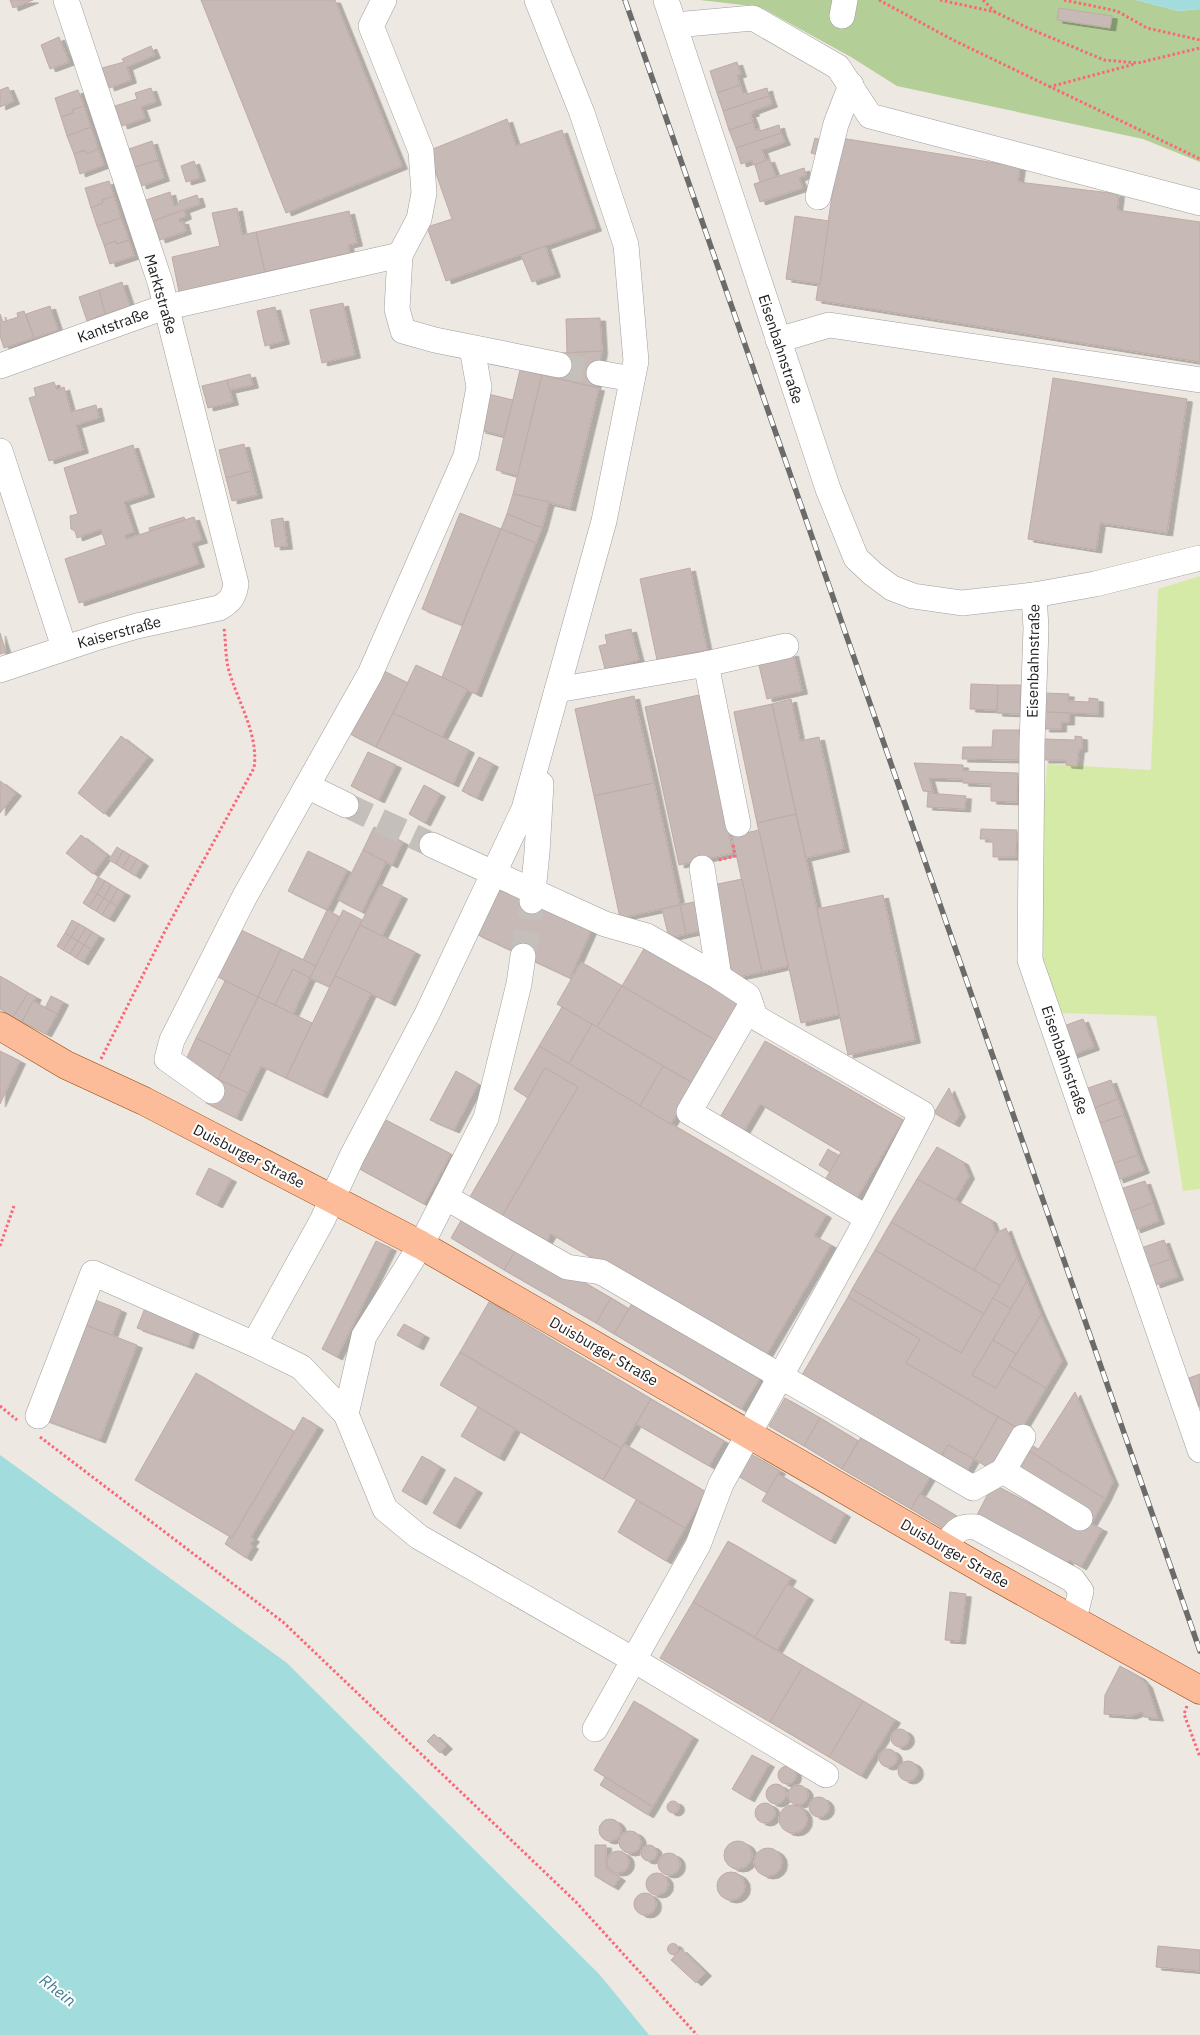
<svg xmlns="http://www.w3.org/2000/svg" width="1200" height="2035" viewBox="0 0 1200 2035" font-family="'IBM Plex Sans',sans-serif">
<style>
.grass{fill:#d6eaa7}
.forest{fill:#b3ce97}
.water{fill:#a2dcdd}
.building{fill:#c6b9b6;stroke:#c0aba5;filter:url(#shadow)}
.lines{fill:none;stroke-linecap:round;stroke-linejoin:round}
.minor-tunnel{stroke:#c4bfbb;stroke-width:25;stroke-dasharray:25 12;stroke-linecap:butt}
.minor-casing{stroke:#9e9e9e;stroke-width:26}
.major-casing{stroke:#964300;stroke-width:29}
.path{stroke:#fb6778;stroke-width:3;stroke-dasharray:2.5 2.5;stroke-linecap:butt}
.minor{stroke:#fff;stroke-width:25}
.major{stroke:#fdbc99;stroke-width:28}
.rail-casing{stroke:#6b6b6b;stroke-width:5.5}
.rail{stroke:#fff;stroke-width:4;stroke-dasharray:11;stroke-linecap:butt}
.labels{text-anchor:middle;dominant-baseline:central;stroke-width:4;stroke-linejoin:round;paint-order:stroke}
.street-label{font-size:15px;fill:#1d1d1d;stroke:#fff}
.water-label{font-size:16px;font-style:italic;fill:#417e96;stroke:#fff}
</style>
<defs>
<filter id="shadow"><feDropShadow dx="5.5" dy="3" stdDeviation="0" flood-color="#0004"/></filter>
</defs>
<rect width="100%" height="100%" fill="#eee8e2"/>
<path class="grass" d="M1200,576V1189L1183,1191L1156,1016L1058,1013L1037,957L1042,829L1047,764L1151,770L1158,589Z"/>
<path class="forest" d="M700,0H1136L1178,11L1200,9V162L1143,139L897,86L851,57L760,7Z"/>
<g class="water">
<path d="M1136,0H1200V9L1178,11Z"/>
<path d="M0,1455L287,1663L600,1975L649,2035H0Z"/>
</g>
<g class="building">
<path d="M10,0H33L13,8Z"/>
<path d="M201,0H335L402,166L286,213Z"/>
<path d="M1059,8L1112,16L1110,28L1057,20Z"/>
<path d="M59,37L69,62L50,69L41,45Z"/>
<path d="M151,46L155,55L127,67L131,80L109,88L102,68L124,62L122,59Z"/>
<path d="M737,62L741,74L737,75L740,85L717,93L710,71Z"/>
<path d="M740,85L743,93L746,92L747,94L767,88L769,96L723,111L717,93Z"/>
<path d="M8,87L14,101L0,107V90Z"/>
<path d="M151,88L156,102L141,107L145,118L122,126L115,106L137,99L135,93Z"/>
<path d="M78,90L84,106L72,110L73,113L61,117L55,98Z"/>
<path d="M769,96L772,104L753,111L754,113L750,114L753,122L729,130L723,111Z"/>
<path d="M84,106L91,127L67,136L61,117L73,113L72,110Z"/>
<path d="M507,119L516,146L562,130L596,228L446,281L427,227L452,219L428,151Z"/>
<path d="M753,122L755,130L759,129L760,131L779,125L781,133L736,148L729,130Z"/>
<path d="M91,127L98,149L87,154L85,150L74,154L67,136Z"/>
<path d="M781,133L785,142L762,150L766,161L753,165L752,160L741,164L736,148Z"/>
<path d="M815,138L822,140L818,155L811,153Z"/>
<path d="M841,138L1020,167L1018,182L1119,194L1117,210L1200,222V362L816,300Z"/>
<path d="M152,141L158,160L135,167L129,149Z"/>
<path d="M98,149L104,165L80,174L74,154L85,150L87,154Z"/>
<path d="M769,159L776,177L760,182L755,165Z"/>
<path d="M158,160L164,178L141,186L135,167Z"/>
<path d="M194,161L200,178L186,182L181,166Z"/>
<path d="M804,168L806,175L799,178L803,188L760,202L754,184Z"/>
<path d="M109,181L114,196L102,200L103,203L91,208L85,188Z"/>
<path d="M170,192L174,206L180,204L179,201L197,195L200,204L153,221L146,200Z"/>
<path d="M114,196L121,218L97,226L91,208L103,203L102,200Z"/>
<path d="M237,208L242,235L256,232L265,272L179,292L172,257L220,246L212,213Z"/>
<path d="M184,210L186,216L179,219L180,222L183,221L186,231L160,240L153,221Z"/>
<path d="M349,211L357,243L348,245L350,253L265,272L256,232Z"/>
<path d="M795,216L829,221L820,284L786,279Z"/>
<path d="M121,218L129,240L117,244L116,241L104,245L97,226Z"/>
<path d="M129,240L134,256L110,264L104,245L116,241L117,244Z"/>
<path d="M545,246L555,274L532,282L521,255Z"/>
<path d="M122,282L130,306L105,314L99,290Z"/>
<path d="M99,290L105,314L87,321L79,297Z"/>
<path d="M343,303L355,355L322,363L310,310Z"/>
<path d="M50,306L58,330L34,338L26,314Z"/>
<path d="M275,307L284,341L265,346L257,311Z"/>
<path d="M24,311L34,338L4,348L0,336V314L3,322L18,317L17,313Z"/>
<path d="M600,318L602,351L567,353L566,319Z"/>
<path d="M602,351L595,387L555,378L562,353Z"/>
<path d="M520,370L542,375L518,476L496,470Z"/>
<path d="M250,374L253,385L230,390L227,380Z"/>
<path d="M542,375L599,388L570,508L513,494Z"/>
<path d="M1053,378L1187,399L1167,533L1100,523L1096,550L1028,539Z"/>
<path d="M227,380L233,402L208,408L202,386Z"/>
<path d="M54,382L57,390L64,387L71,412L96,405L99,418L76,425L83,450L49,461L29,398L36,396L34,388Z"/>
<path d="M488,394L513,400L504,436L480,430Z"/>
<path d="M244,444L251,471L226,478L219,450Z"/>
<path d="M133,445L149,494L124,502L134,532L125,535L126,539L194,517L202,540L192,543L199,564L79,603L65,559L106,545L101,529L77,538L75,531L71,529L70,516L78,514L64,468Z"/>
<path d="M251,471L257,495L232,501L226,478Z"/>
<path d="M513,494L549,502L542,528L507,514Z"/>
<path d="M460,513L501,529L462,625L422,609Z"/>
<path d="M507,514L542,528L536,543L501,529Z"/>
<path d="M184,517L185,520L150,531L149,528Z"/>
<path d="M283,518L287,546L275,547L271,520Z"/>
<path d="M501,529L536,543L476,694L442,677Z"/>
<path d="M690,568L707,650L657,660L640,579Z"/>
<path d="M631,629L639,660L605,669L599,646L607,644L605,635Z"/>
<path d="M0,633L6,652L0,654Z"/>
<path d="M793,653L802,691L767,699L758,661Z"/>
<path d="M416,665L467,689L442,737L393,713Z"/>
<path d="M380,669L408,683L376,747L348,733Z"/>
<path d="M971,684L998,685L997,710L970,709Z"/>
<path d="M998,685H1021L1020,714L997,713Z"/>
<path d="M1045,693L1069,694L1068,701L1089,702V698L1098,699V714L1045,712Z"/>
<path d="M699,695L733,853L679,865L645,707Z"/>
<path d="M634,696L654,783L594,796L575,709Z"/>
<path d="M791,699L800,741L819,737L844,849L806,858L772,704Z"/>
<path d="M772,704L796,814L757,823L734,712Z"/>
<path d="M1045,712L1069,713V722H1061V729H1044Z"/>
<path d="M393,713L469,750L453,784L376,747Z"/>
<path d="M993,730H1020L1019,760L962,759L963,747H992Z"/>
<path d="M121,736L148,757L104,814L78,793Z"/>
<path d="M1075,736L1082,737V749H1079L1077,766L1066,765V760H1043L1044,739L1075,740Z"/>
<path d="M368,752L396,765L379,800L351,786Z"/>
<path d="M479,757L493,764L477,798L462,791Z"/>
<path d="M914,763L963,765V771L1018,773L1017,802L991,801V784L963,783V779L929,778L933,792L923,791Z"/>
<path d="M0,781L16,793L0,813Z"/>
<path d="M654,783L680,905L620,918L594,796Z"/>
<path d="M424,785L440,794L425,823L409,814Z"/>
<path d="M928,793L966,796L965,809L927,807Z"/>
<path d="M796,814L840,1014L801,1023L757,823Z"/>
<path d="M374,827L403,842L392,865L363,850Z"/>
<path d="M981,829L1017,830L1016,857H993V842H989V839H980Z"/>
<path d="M759,830L788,966L762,972L732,836Z"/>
<path d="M81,835L107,855L93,874L66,853Z"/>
<path d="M117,847L123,851L116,864L109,860Z"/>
<path d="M363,850L386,862L362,912L338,900Z"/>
<path d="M123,851L130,855L122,868L116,864Z"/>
<path d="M308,851L347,870L327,910L288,891Z"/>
<path d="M130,855L137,859L129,872L122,868Z"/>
<path d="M137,859L143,863L135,876L129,872Z"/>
<path d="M98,877L105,881L97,894L91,890Z"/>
<path d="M742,879L762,972L733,978L713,885Z"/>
<path d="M105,881L111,885L104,898L97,894Z"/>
<path d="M111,885L118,889L110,902L104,898Z"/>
<path d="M380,885L402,896L382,936L360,925Z"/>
<path d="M498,888L591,931L570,978L476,934Z"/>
<path d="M118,889L125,893L117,906L110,902Z"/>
<path d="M91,890L97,894L89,907L83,903Z"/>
<path d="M97,894L104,898L96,911L89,907Z"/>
<path d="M883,895L915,1040L848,1055L817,909Z"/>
<path d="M104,898L110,902L102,915L96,911Z"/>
<path d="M698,901L705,930L686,934L680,905Z"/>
<path d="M110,902L117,906L109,919L102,915Z"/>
<path d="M680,905L686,934L669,938L662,909Z"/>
<path d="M327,910L340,917L316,966L303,960Z"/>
<path d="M343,910L362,920L330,987L310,978Z"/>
<path d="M72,920L79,924L71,937L65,933Z"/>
<path d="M79,924L86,928L78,941L71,937Z"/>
<path d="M360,925L415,952L390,1003L335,976Z"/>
<path d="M86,928L92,932L84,945L78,941Z"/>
<path d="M241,930L281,949L258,997L218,977Z"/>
<path d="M92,932L99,936L91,949L84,945Z"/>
<path d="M65,933L71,937L63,950L57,946Z"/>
<path d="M71,937L78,941L70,954L63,950Z"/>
<path d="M78,941L84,945L76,958L70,954Z"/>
<path d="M84,945L91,949L83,962L76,958Z"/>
<path d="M645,947L741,1003L718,1042L622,986Z"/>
<path d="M281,949L316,966L310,978L293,969L275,1005L258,997Z"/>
<path d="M581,962L622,986L597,1027L557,1004Z"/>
<path d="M293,969L310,978L293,1014L275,1005Z"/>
<path d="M0,976L28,993L13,1017L0,1009Z"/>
<path d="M335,976L371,993L322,1095L286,1078Z"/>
<path d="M225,981L258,997L230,1055L196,1038Z"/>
<path d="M622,986L718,1042L694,1084L597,1027Z"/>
<path d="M28,993L36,997L22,1022L13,1017Z"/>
<path d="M51,996L63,1002L57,1014L45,1008Z"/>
<path d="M258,997L312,1023L286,1078L261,1066L248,1093L218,1079Z"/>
<path d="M33,1001L57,1014L46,1034L22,1022Z"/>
<path d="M562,1007L592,1024L569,1064L539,1046Z"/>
<path d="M1083,1019L1094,1047L1072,1055L1061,1027Z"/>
<path d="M592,1024L663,1066L640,1106L569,1064Z"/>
<path d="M196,1038L230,1055L218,1079L185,1062Z"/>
<path d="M765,1041L903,1120L857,1198L825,1180L841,1152L760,1104L743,1133L719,1119Z"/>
<path d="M539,1046L826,1215L814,1236L831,1245L764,1359L551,1234L543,1247L499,1221L578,1087L545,1068L528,1098L514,1089Z"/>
<path d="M0,1051L20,1061L0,1104Z"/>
<path d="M663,1066L694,1084L671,1124L640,1106Z"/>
<path d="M545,1068L578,1087L499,1221L467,1202Z"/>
<path d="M456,1071L478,1084L454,1130L430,1120Z"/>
<path d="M218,1079L248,1093L236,1118L206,1103Z"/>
<path d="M1111,1080L1118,1099L1092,1109L1085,1089Z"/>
<path d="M949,1088L960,1114L954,1124L934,1113Z"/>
<path d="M1118,1099L1124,1115L1098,1124L1092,1109Z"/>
<path d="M1124,1115L1138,1155L1112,1164L1098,1124Z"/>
<path d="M382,1118L451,1154L424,1204L356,1167Z"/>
<path d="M937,1147L963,1162L969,1176L955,1200L917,1179Z"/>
<path d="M828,1149L839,1156L830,1172L819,1165Z"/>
<path d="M1138,1155L1144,1170L1118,1180L1112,1164Z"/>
<path d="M209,1168L231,1179L217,1205L196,1194Z"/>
<path d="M917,1179L991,1220L996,1233L974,1270L891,1222Z"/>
<path d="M1145,1181L1153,1203L1129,1212L1120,1189Z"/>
<path d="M1153,1203L1159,1221L1135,1230L1129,1212Z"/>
<path d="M463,1217L517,1249L504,1270L451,1238Z"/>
<path d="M891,1222L1001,1286L984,1314L875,1250Z"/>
<path d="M1006,1228L1017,1257L1001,1286L974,1270L996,1233Z"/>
<path d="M1164,1240L1171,1259L1148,1267L1141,1248Z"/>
<path d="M376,1241L391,1248L337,1357L322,1349Z"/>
<path d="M519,1245L611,1298L596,1323L504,1270Z"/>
<path d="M875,1250L984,1314L961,1353L852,1289Z"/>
<path d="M1017,1257L1027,1281L1011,1309L993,1298Z"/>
<path d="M1171,1259L1178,1277L1155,1285L1148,1267Z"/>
<path d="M1027,1281L1041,1315L1016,1354L993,1340Z"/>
<path d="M852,1289L961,1353L993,1298L1011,1309L972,1375L996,1388L1009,1366L1046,1388L1021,1430L906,1363L920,1339L848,1297Z"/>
<path d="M848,1297L920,1339L906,1363L998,1417L974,1459L948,1445L939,1461L799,1380Z"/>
<path d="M90,1298L121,1310L112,1335L80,1323Z"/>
<path d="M611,1298L629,1309L614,1334L596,1323Z"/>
<path d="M489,1302L651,1399L621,1448L460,1352Z"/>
<path d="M632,1303L763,1373L741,1409L614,1334Z"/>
<path d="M145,1308L195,1328L188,1346L137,1328Z"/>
<path d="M1041,1315L1062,1361L1046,1388L1009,1366Z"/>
<path d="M80,1323L137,1345L100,1440L43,1419Z"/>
<path d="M404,1324L424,1335L418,1347L397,1335Z"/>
<path d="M993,1340L1016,1354L996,1388L972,1375Z"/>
<path d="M460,1352L621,1448L603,1480L440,1385Z"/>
<path d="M196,1373L295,1432L232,1538L135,1480Z"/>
<path d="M1200,1374V1407H1199L1189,1378Z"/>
<path d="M1075,1392L1113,1482L1105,1499L1025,1448L1028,1443L1038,1450Z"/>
<path d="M785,1398L820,1418L804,1446L769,1426Z"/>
<path d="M651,1399L724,1441L709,1466L636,1424Z"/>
<path d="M478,1407L515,1429L499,1458L461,1436Z"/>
<path d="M303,1417L318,1427L251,1537L254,1539L250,1544L253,1546L246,1558L225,1544L229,1537L232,1538Z"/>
<path d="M998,1417L1017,1428L992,1470L974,1459Z"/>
<path d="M820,1418L858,1441L842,1469L804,1446Z"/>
<path d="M861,1437L930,1477L911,1509L842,1469Z"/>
<path d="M624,1444L706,1492L685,1528L603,1480Z"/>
<path d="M948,1445L974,1459L964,1476L939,1461Z"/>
<path d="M1025,1448L1105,1499L1091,1524L1015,1464Z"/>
<path d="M751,1454L780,1471L767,1493L738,1476Z"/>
<path d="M422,1456L440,1467L421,1502L402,1491Z"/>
<path d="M778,1474L845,1514L830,1541L762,1501Z"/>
<path d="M455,1477L477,1490L455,1526L433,1513Z"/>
<path d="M993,1484L1082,1531L1087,1522L1102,1529L1081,1567L1069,1560L1066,1565L976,1517Z"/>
<path d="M920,1494L958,1517L949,1532L911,1509Z"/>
<path d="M636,1500L685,1528L666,1561L618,1532Z"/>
<path d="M728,1541L791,1578L755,1637L693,1602Z"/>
<path d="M787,1584L808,1597L777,1650L755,1637Z"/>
<path d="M950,1592L966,1594L960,1641L945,1640Z"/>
<path d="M693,1602L803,1666L770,1722L660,1658Z"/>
<path d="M803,1666L863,1701L829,1757L770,1722Z"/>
<path d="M1120,1666L1140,1677L1147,1685L1158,1718L1144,1717L1142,1712L1131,1716L1104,1714L1105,1695Z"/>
<path d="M634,1701L693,1737L653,1807L594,1770Z"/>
<path d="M863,1701L895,1720L861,1776L829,1757Z"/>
<circle cx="900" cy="1738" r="9"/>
<path d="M434,1734L447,1746L440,1753L427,1741Z"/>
<circle cx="888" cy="1758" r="9"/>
<path d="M752,1755L769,1764L749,1799L732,1789Z"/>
<circle cx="908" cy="1771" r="10"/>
<circle cx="787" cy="1775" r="9"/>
<path d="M605,1777L653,1807L648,1815L600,1785Z"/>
<circle cx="776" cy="1794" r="10"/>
<circle cx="798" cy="1795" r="10"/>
<circle cx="819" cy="1807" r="10"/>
<circle cx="673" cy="1807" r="6"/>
<circle cx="765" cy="1813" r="10"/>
<circle cx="793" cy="1819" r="14"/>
<circle cx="610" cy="1830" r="11"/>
<circle cx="630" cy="1842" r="11"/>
<circle cx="738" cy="1855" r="14"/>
<path d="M595,1845H606V1868L620,1878L613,1887L595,1876Z"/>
<circle cx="649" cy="1853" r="8"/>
<circle cx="768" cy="1862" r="14"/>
<circle cx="618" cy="1862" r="11"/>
<circle cx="669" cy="1864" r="11"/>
<circle cx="731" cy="1886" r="14"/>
<circle cx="657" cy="1884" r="11"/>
<circle cx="645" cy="1904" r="11"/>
<circle cx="673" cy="1949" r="5.5"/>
<path d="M1158,1946L1200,1950V1971L1156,1967Z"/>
<path d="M681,1949L706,1973L696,1983L671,1960Z"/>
</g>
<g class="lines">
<g class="minor-tunnel">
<path d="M559,365L599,373"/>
<path d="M346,805L432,845"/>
<path d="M523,956L532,901"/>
</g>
<defs>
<g id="minor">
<path d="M666,0L828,489L856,558L873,574L892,588L913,596L962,603L1034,595L1095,584L1200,558"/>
<path d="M842,16L845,0"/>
<path d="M675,25L753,18L838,67L870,116L1200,203"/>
<path d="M818,197L836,124L851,85"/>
<path d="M400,255L397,309L403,331L435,340L559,365"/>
<path d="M778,340L829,325L1200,380"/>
<path d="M0,366L159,309L400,255L419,219L424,193L421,151L371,26L384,0"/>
<path d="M599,373L632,379"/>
<path d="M0,451L64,647"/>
<path d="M1034,595L1036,628L1032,744L1030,960L1200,1450"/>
<path d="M706,664L738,824"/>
<path d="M0,670L99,637L137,626L219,608C230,602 234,597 236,584L160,282L66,0"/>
<path d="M557,690L706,664L786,646"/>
<path d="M307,786L346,805"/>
<path d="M432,845L605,924L647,936L719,977"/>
<path d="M532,901L537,853L541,784"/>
<path d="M523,956L519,984L486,1118L421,1245L364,1336L346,1414L385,1509L419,1537L634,1660L826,1775"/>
<path d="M751,1005L689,1112L867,1218"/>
<path d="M212,1091L167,1059L172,1040L245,896L370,674L466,456L479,387L472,348"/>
<path d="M447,1198L567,1267L601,1272L973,1488L1003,1471L1080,1518"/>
<path d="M254,1344L322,1221L352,1156L427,1014L524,809L604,521L636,361L626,245L582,113L537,0"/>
<path d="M38,1416L93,1273L254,1344L301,1367L346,1414"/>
<path d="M1003,1471L1023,1437"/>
<path d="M944,1547C955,1533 957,1525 976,1527L1073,1580L1081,1591L1074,1619"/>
<path d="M595,1729L698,1545L721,1484L859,1234L922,1113L755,1017L748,996L719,977L702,868"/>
</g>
<path id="major" d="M0,1026L66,1065L144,1101L421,1245L989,1573L1200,1690"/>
</defs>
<use href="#minor" class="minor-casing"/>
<use href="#major" class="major-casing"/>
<g class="path">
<path d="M879,0L953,40L1200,159"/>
<path d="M940,0L995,12L1028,28L1104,60L1138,63L1200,48"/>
<path d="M983,0L995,12"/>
<path d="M1064,0L1117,11L1147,28L1200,40"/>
<path d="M1049,87L1135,64"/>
<path d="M719,860L735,856L733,844"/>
<path d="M101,1059L165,931L254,768C259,735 238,702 229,671C225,657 226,642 224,628"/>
<path d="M0,1246L14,1206"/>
<path d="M0,1406L17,1420"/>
<path d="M40,1437L283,1622L576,1902L697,2035"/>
<path d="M1187,1706L1184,1714L1200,1757"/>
</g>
<use href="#minor" class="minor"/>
<use href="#major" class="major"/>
<defs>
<path id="rail" d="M625,0L1200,1651"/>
</defs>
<use href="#rail" class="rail-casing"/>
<use href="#rail" class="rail"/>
</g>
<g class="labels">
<g class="street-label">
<text transform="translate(161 294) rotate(74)">Marktstraße</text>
<text transform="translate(113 325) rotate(-20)">Kantstraße</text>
<text transform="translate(781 349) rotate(72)">Eisenbahnstraße</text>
<text transform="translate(119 632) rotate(-15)">Kaiserstraße</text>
<text transform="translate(1033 661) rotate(-89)">Eisenbahnstraße</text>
<text transform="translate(1065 1060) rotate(71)">Eisenbahnstraße</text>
<text transform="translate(249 1156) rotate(27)">Duisburger Straße</text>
<text transform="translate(604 1351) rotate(30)">Duisburger Straße</text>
<text transform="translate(955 1553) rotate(30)">Duisburger Straße</text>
</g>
<g class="water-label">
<text transform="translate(58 1990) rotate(38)">Rhein</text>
</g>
</g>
</svg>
